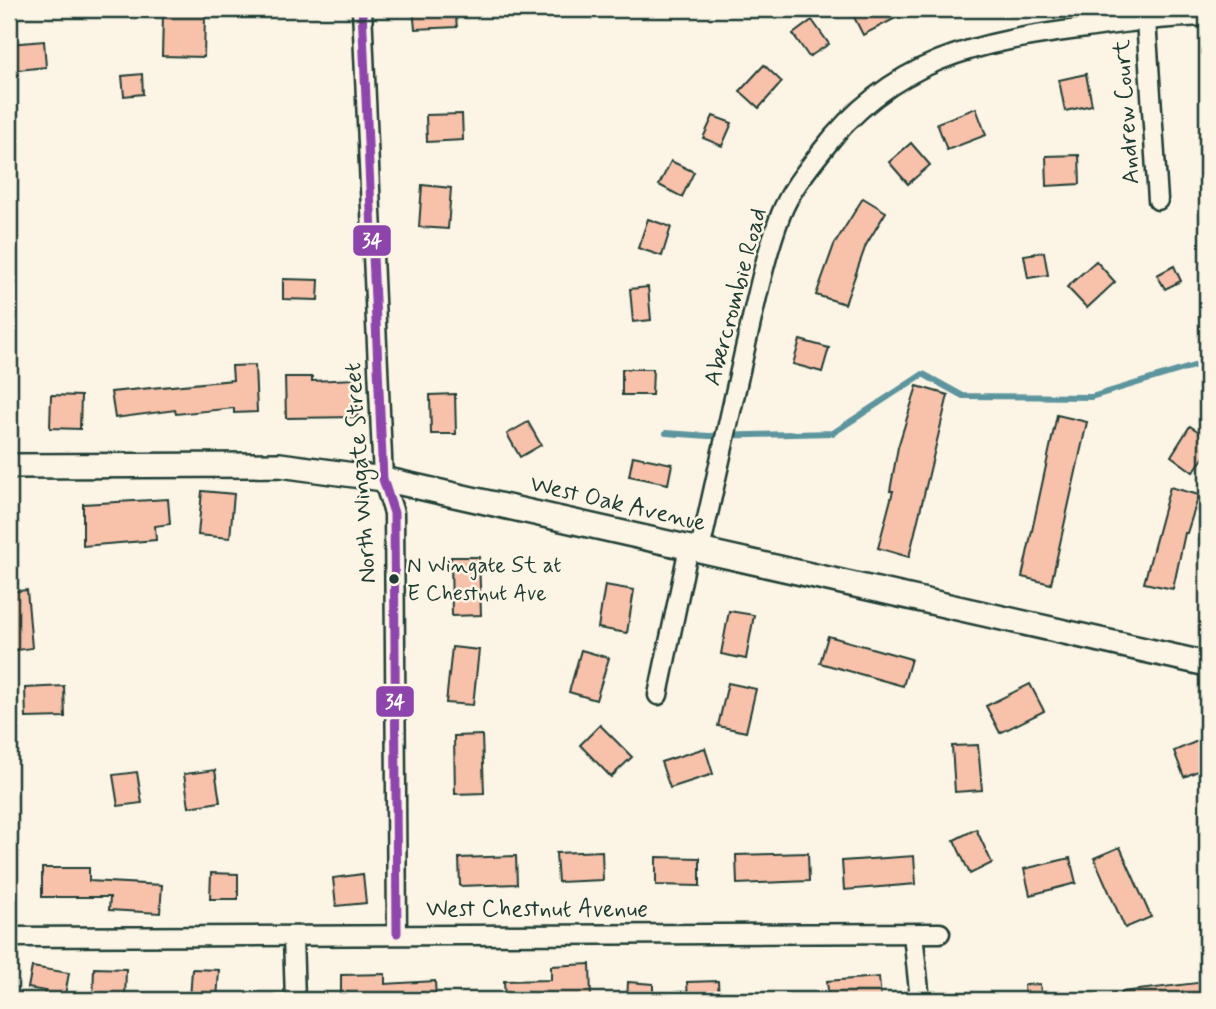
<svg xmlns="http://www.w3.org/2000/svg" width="1216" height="1009" viewBox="0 0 1216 1009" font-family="Mynerve,sans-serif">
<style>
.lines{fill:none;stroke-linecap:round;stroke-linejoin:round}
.stream{stroke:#5c959e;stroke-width:6}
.building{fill:#f8c2aa;stroke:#1f3d34;stroke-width:2}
.minor-casing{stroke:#1f3d34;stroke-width:23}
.tertiary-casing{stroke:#1f3d34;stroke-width:28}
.minor{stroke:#fcf5e5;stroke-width:18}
.tertiary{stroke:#fcf5e5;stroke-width:23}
.bus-1-casing{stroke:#fcf5e5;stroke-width:14}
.bus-1{stroke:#8e44ad;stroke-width:9}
.bus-dot{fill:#1f3d34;stroke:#fcf5e5;stroke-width:2.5}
.labels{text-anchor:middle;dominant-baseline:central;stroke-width:5;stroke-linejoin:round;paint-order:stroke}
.bus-label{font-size:22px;fill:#1f3d34;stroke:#fcf5e5;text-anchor:start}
.street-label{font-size:24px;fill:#1f3d34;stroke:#fcf5e5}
.line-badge{stroke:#fcf5e5;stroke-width:2.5}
.badge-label{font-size:19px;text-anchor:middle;font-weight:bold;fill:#fff}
</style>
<rect width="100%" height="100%" fill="#fcf5e5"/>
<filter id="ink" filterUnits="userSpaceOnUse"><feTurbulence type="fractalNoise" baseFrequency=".0143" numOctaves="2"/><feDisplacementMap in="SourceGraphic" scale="14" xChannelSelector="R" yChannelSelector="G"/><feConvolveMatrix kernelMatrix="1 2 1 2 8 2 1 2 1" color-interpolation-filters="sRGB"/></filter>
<g filter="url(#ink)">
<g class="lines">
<path class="stream" d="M666,433L709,436L833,433L923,374L963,396L1091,397L1207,362"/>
</g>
<g class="building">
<path d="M413,9H455L457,27L415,29Z"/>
<path d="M850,9H913L863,35Z"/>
<path d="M163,15H205L204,57L162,56Z"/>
<path d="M812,20L829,44L809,57L793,34Z"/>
<path d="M44,41L46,67L9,71V44Z"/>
<path d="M764,65L782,82L759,108L740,91Z"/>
<path d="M142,74L143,94L124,96L122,76Z"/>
<path d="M1086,74L1092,105L1065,111L1059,80Z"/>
<path d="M976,108L986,135L947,150L937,123Z"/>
<path d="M462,114L463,140L427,142L426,115Z"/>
<path d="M713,116L732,123L722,146L703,138Z"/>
<path d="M911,143L930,165L908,184L889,162Z"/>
<path d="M1079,155L1080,184L1047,186L1046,156Z"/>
<path d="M671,161L694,172L682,197L659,185Z"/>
<path d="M422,185L451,188L448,229L419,227Z"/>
<path d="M863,198L886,212L866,245L845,304L816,295L834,245Z"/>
<path d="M648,219L671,227L662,256L638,248Z"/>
<path d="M1044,252L1048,275L1028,278L1024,255Z"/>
<path d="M1096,261L1115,282L1087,308L1067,287Z"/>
<path d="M1174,266L1181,281L1165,289L1157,275Z"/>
<path d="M283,279L319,280L318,300L283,299Z"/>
<path d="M648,287L651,320L633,322L630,289Z"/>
<path d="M800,340L829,348L822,372L793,364Z"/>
<path d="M255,365L257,412L234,413V408L176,414L175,410L115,418L111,392L233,380L232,366Z"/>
<path d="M622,369H653L652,395H622Z"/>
<path d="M285,377H312V381L355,379L358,417L286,418Z"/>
<path d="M917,386L948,395L909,557L878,548L893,491H890L898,447Z"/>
<path d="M455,394L456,434H431L430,395Z"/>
<path d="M51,395L81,396L80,429L50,428Z"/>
<path d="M1057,415L1087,422L1051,584L1022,577Z"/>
<path d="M528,422L541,445L520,457L507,434Z"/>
<path d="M1190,426L1207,437V453L1193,472L1171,456Z"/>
<path d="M633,456L672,464L668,484L629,476Z"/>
<path d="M1170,487L1199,495L1187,533H1185L1173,589L1144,583Z"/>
<path d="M202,491L234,494L230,538L198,535Z"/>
<path d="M168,499L170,524L155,526L156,540L83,546V504Z"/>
<path d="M451,557H479L481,615L452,616Z"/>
<path d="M605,585L634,590L627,633L598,628Z"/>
<path d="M27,590L32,648L9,651V592Z"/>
<path d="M729,611L754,615L746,659L721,654Z"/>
<path d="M828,636L911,659L903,686L820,663Z"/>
<path d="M452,647L479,650L473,705L446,703Z"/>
<path d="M581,650L609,658L596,700L569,692Z"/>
<path d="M728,683L756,689L746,732L718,726Z"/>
<path d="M1030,684L1044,711L1000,733L986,706Z"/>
<path d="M64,686L65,717L26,718L25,688Z"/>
<path d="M600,725L632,757L611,777L580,745Z"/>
<path d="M482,735L484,793L455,794L454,736Z"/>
<path d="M1207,737V767L1184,777L1174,751Z"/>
<path d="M978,745L982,790L955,792L952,746Z"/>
<path d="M705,748L713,774L670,788L661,762Z"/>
<path d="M215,770L220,802L189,807L184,774Z"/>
<path d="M137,772L142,803L118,806L113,775Z"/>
<path d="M976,829L992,863L970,874L954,840Z"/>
<path d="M1120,847L1151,917L1125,928L1094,858Z"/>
<path d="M602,851L603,880L558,882L556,853Z"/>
<path d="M808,853L809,881L737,884L736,855Z"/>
<path d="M516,856L517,884L460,886L459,858Z"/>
<path d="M914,856L916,884L844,890L842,861Z"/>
<path d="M656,857L700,858V886L656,885Z"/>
<path d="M1070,858L1076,883L1030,895L1024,869Z"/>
<path d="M42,868H89V881L162,885L160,913L109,910L110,897H42Z"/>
<path d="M211,873L238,874V899H210Z"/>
<path d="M363,874L366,903L336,906L333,878Z"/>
<path d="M590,964L591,1000H505L504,981L551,980V966Z"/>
<path d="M32,967L69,973L64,1000H43L45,991L28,988Z"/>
<path d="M94,968L126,969L125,1000H93Z"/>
<path d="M192,969L219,970L217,1000H190Z"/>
<path d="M385,974V984L435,981L436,1000H341V975Z"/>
<path d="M879,977L881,1000H829L827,981Z"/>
<path d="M718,981L719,1000H688L687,982Z"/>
<path d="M628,982L653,984V1000H627Z"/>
<path d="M1205,982L1206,1000H1122L1121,992Z"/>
<path d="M1040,984L1042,1000H1025L1024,985Z"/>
</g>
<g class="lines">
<defs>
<g id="minor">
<path d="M362,9L383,479L394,513L397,933"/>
<path d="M1146,20L1158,200"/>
<path d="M700,550C715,484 730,418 744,353C755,307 764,258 781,214C790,191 806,171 821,152C892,59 976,42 1086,28C1126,22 1166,17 1207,16"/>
<path d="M658,695L689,547"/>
<path d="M913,934L920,1000"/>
<path d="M9,937L940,933"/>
<path d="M293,937L295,1000"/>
</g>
<path id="tertiary" d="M9,466L280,465L383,479L1207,664"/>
</defs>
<use href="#minor" class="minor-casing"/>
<use href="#tertiary" class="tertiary-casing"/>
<use href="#minor" class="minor"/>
<use href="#tertiary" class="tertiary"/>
<defs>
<path id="bus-1" d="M362,9L383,479L394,513L397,933"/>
</defs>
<use href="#bus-1" class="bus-1-casing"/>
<use href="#bus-1" class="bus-1"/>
</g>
</g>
<circle class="bus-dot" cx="394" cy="579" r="6"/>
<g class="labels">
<g class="bus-label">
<text x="407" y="566">N Wingate St at<tspan x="407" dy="28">E Chestnut Ave</tspan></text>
</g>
<g class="street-label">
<text transform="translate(1127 112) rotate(-94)">Andrew Court</text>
<text transform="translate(736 297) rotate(-75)">Abercrombie Road</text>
<text transform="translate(361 473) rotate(-94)">North Wingate Street</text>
<text transform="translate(618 504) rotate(13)">West Oak Avenue</text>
<text x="537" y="909">West Chestnut Avenue</text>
</g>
</g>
<g class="line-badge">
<rect x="352" y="224" width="40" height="33" rx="7" fill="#8e44ad"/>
<rect x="375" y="685" width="40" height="33" rx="7" fill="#8e44ad"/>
</g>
<g class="badge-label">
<text x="372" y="247">34</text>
<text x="395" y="708">34</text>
</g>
<rect width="1216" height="1009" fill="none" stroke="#fcf5e5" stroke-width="35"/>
<rect x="18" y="18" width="1181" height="974" fill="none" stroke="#1f3d34" stroke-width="2.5" filter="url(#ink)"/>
</svg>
